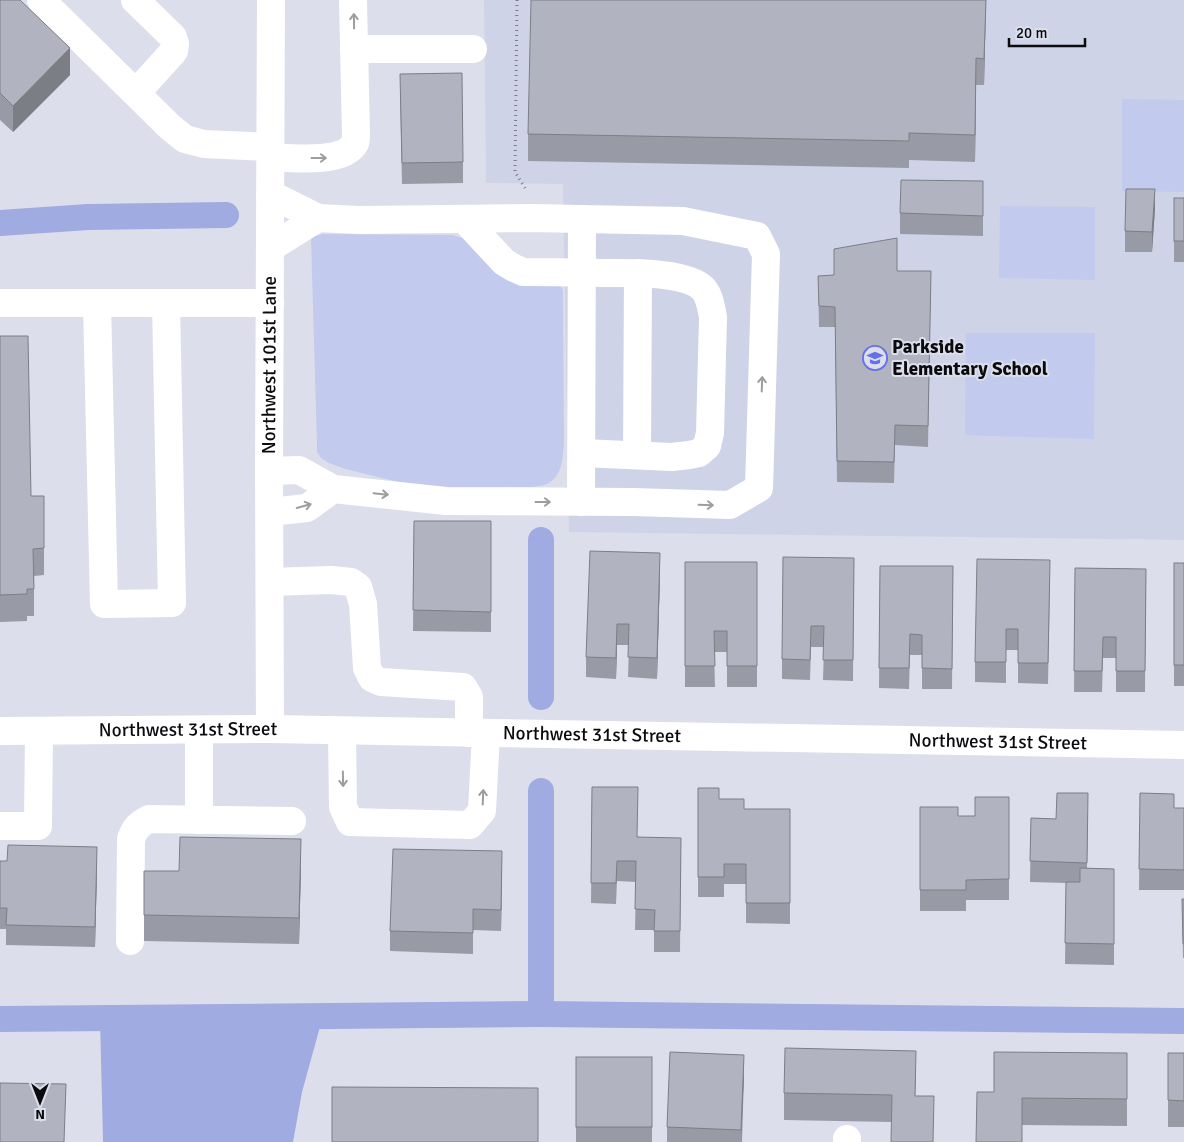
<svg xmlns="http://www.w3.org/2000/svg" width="1184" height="1142" viewBox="0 0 1184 1142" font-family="Signika,sans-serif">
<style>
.built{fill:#cfd3e7}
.green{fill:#c2caee}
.water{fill:#a0abe1}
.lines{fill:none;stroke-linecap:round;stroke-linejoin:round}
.canal{stroke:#a0abe1;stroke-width:26}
.path{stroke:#7c7e86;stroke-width:3;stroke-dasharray:1 4;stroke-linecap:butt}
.minor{stroke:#fff;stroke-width:28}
.wall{fill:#989ba5}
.shaded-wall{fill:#7c7e86}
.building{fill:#b1b4c0;stroke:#7c7e86}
.oneway{stroke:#9d9d9f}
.labels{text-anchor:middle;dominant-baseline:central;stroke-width:4;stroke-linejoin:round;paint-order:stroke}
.poi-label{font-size:19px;font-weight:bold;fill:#0b0b0f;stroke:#dcdfeb;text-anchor:start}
.street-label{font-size:19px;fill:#0b0b0f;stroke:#dcdfeb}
</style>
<rect width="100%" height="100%" fill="#dcdfeb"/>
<path class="built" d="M484,0H1184V540L569,532L563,184L486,183Z"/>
<g class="green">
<path d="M1122,99L1184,100V192L1122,191Z"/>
<path d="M1000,206L1095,207V280L999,278Z"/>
<path d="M323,234L452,235L463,238L472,245L560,285L563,290L564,444C562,468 560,486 531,487L439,488L415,486L345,469L329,463L321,458L317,452V444L311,239L315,236Z"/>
<path d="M966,333H1095L1094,439L965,435Z"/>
</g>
<path class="water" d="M323,1016L302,1092L293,1142H103L100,1018Z"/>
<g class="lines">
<g class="canal">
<path d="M0,223L88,217L226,215"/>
<path d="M541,540V697"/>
<path d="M541,791V1014"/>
<path d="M0,1019L541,1014L1184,1021"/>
</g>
<path class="path" d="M517,0L515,172L527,191"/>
<g class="minor">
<path d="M41,0L170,127L185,139L204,144L270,147"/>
<path d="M135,0L173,37L175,44L174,51L136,93"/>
<path d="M354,49H473"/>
<path d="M270,157C291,158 344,164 355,143C356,141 356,138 356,135L353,0"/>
<path d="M464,219L504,262L514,268L523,272C549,272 575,272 601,273C626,273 679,271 700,286C709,292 711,306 713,317L710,433L707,446L699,453L689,455L672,457L582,453"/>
<path d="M270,248L318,218"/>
<path d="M0,303H270"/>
<path d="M97,303L104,604L172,603L166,303"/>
<path d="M637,455L638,273"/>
<path d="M269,471L299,470L333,489L446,501L634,502L730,505L759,488L766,254L757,236L683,221L531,218L359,220L318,218L270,194"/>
<path d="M581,502L582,219"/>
<path d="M270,512L307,508L333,489"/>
<path d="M270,582L331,580L351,582L358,587L363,604L367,668L372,678L381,682L463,687L469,697V733"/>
<path id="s1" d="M270,729L269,471L271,0"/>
<path d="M199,730V820"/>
<path id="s2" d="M0,731L270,729L1184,745"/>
<path d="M342,731L343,807L350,822L470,825L482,811L486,733"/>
<path d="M0,826H38L39,731"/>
<path d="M130,941L131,839C135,828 139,824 149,819L292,821"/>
<path d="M847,1142V1139"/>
</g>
</g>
<g class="wall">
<path d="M0,0L70,75L13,132L0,120Z"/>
<path d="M986,0L984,85H976L975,162L909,160V168L528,161V134Z"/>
<path d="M400,94L463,162V183L402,184Z"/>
<rect x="1174" y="198" width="10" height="64"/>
<path d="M983,202V236L900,234V213Z"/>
<path d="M1155,209L1152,252H1125V231Z"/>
<path d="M897,271H931L928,447L895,445L894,483L837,482L835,327H819L818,276Z"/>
<path d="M0,336L31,496H44V575L34,576V616H27V621L0,622Z"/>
<path d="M414,521H491V632L413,631Z"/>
<path d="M854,558L853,681L823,680L824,647H811L810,680L782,679V659Z"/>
<path d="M685,562H757V687H727V652H714L715,687H685Z"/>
<rect x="1174" y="563" width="10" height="123"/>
<path d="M880,566H953L952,689H922V655H910L909,689L879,688Z"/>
<path d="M1075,568L1146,569L1145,692H1116V658H1103L1102,692H1074Z"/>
<path d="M660,574L657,679L628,677L629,645H617L616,679L586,677V657Z"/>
<path d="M1050,581L1048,684L1018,683V650H1006V683L975,682V662Z"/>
<path d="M592,787L638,837L681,838L680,952H654V930H635L636,882L617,881L616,904L591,903Z"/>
<path d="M698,788L719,799L744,809H790V924L746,923V884H724V897H698Z"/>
<path d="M1140,793L1174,808H1184V890H1139Z"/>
<path d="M1009,797V900H966V911H920V807L958,816H975Z"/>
<path d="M1088,814L1087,868L1114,869V965L1065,964L1066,883L1030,882L1031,818L1056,819Z"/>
<path d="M0,861L97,868L95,947L6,945V929H0Z"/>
<path d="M301,866L299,944L144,941V915L179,871Z"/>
<path d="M502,872L501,931L473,930V954L390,951V931Z"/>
<path d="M1182,899H1184V958H1183Z"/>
<path d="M1127,1053V1126L1022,1125L994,1092Z"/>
<rect x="1168" y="1053" width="16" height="74"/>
<rect x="576" y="1057" width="76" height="85"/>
<path d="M744,1076L742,1142H667V1127Z"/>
<path d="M916,1078L915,1096L891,1122L784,1120V1093Z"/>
</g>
<g class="shaded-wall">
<path d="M986,0L984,85V59Z"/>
<path d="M70,48V75L13,132V106Z"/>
<path d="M976,58V85L975,162V135Z"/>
<path d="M1155,189V209L1152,252V232Z"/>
<path d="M660,553V574L657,679V658Z"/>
<path d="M617,624V645L616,679V658Z"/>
<path d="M301,839V866L299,944V918Z"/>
<path d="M97,847V868L95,947V927Z"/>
<path d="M502,851V872L501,931V910Z"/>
<path d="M744,1055V1076L741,1142V1130Z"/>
</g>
<g class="building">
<path d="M0,0H20L70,48L13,106L0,93Z"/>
<path d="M531,0H986L984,59L976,58L975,135L909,133V141L528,134Z"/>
<path d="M462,73L463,162L402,163L400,74Z"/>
<path d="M901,180L983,181V216L900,213Z"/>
<path d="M1126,189H1155L1152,232L1125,231Z"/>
<rect x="1174" y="198" width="10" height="43"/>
<path d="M897,238V271H931L928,426L895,425L894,462L837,461L835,307L819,306L818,276L834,275V249Z"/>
<path d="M0,336H28L31,496H44V548L33,549L34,589H27V594L0,595Z"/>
<path d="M414,521H491V612L413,610Z"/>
<path d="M590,551L660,553L657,658L628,657L629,624H617L616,658L586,657Z"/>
<path d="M783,557L854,558L853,660H823L824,626H811L810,660L782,659Z"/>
<path d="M977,559L1050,560L1048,663H1018V629H1006V662H975Z"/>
<path d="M685,562H757V666H727V631H714L715,666H685Z"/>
<rect x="1174" y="563" width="10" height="102"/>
<path d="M880,566H953L952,669L922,668V635L910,634L909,668H879Z"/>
<path d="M1075,568L1146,569L1145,671H1116V637H1103L1102,671H1074Z"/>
<path d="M592,787H638L637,837L681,838L680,931H654L655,910L635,909L636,861H617L616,883H591Z"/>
<path d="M698,788H719V799H744V809H790V903H746V864H724V877H698Z"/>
<path d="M1057,793H1088L1087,863L1030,861L1031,818L1056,819Z"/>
<path d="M1140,793L1174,794V808H1184V870L1139,869Z"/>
<path d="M975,797H1009V879L966,880V890H920V807H958V816H975Z"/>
<path d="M180,837L301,839L299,918L144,915V871H179Z"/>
<path d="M8,845L97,847L95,927L6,925L7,908H0V861H7Z"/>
<path d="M393,849L502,851L501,910L473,909V933L390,931Z"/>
<path d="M1080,868L1114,869V944L1065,943L1066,882H1080Z"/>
<path d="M1182,899H1184V944H1183Z"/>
<path d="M785,1048L916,1051L915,1096H934L933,1142H891L892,1095L784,1093Z"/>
<path d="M670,1052L744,1055L741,1130L667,1127Z"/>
<path d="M994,1052L1127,1053V1099L1022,1098V1142H976L977,1092H994Z"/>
<path d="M1168,1053H1184V1101L1168,1100Z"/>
<rect x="576" y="1057" width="76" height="70"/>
<path d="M0,1083L66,1084L64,1142H0Z"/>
<path d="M332,1087L538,1088V1142H332Z"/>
</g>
<defs><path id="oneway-shaft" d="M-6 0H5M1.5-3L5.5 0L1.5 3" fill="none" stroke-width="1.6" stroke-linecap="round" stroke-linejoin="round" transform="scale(1.25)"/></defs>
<g class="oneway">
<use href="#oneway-shaft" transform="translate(354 21) rotate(-91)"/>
<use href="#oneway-shaft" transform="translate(319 158)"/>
<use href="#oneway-shaft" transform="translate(762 384) rotate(-88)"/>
<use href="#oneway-shaft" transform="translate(381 494) rotate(6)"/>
<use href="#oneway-shaft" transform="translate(543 502)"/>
<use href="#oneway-shaft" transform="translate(706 505) rotate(2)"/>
<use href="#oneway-shaft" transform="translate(304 506) rotate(-16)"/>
<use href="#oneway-shaft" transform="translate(343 779) rotate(89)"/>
<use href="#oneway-shaft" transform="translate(483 797) rotate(-88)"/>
</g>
<defs>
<symbol id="school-ring" viewBox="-11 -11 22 22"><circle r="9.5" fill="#dcdfeb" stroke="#6570e9" stroke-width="1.5"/><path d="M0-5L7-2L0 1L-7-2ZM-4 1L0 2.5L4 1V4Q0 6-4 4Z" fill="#6570e9"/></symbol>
</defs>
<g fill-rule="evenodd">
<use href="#school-ring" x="861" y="344" width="28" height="28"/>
</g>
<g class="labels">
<g class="poi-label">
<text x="892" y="347">Parkside<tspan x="892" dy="22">Elementary School</tspan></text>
</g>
<g class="street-label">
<text stroke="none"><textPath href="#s1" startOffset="364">Northwest 101st Lane</textPath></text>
<text stroke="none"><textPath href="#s2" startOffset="188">Northwest 31st Street</textPath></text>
<text stroke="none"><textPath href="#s2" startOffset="592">Northwest 31st Street</textPath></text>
<text stroke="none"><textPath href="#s2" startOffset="998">Northwest 31st Street</textPath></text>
</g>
</g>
<g transform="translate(40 1102) rotate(180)" stroke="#dcdfeb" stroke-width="4" paint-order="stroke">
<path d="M0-4L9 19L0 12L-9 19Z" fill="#0b0b0f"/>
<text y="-8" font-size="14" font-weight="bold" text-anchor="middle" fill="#0b0b0f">N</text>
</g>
<path d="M1009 38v8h76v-8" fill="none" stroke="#0b0b0f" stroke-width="2.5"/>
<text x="1016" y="38" font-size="15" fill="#0b0b0f" stroke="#dcdfeb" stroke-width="4" paint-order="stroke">20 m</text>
</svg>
